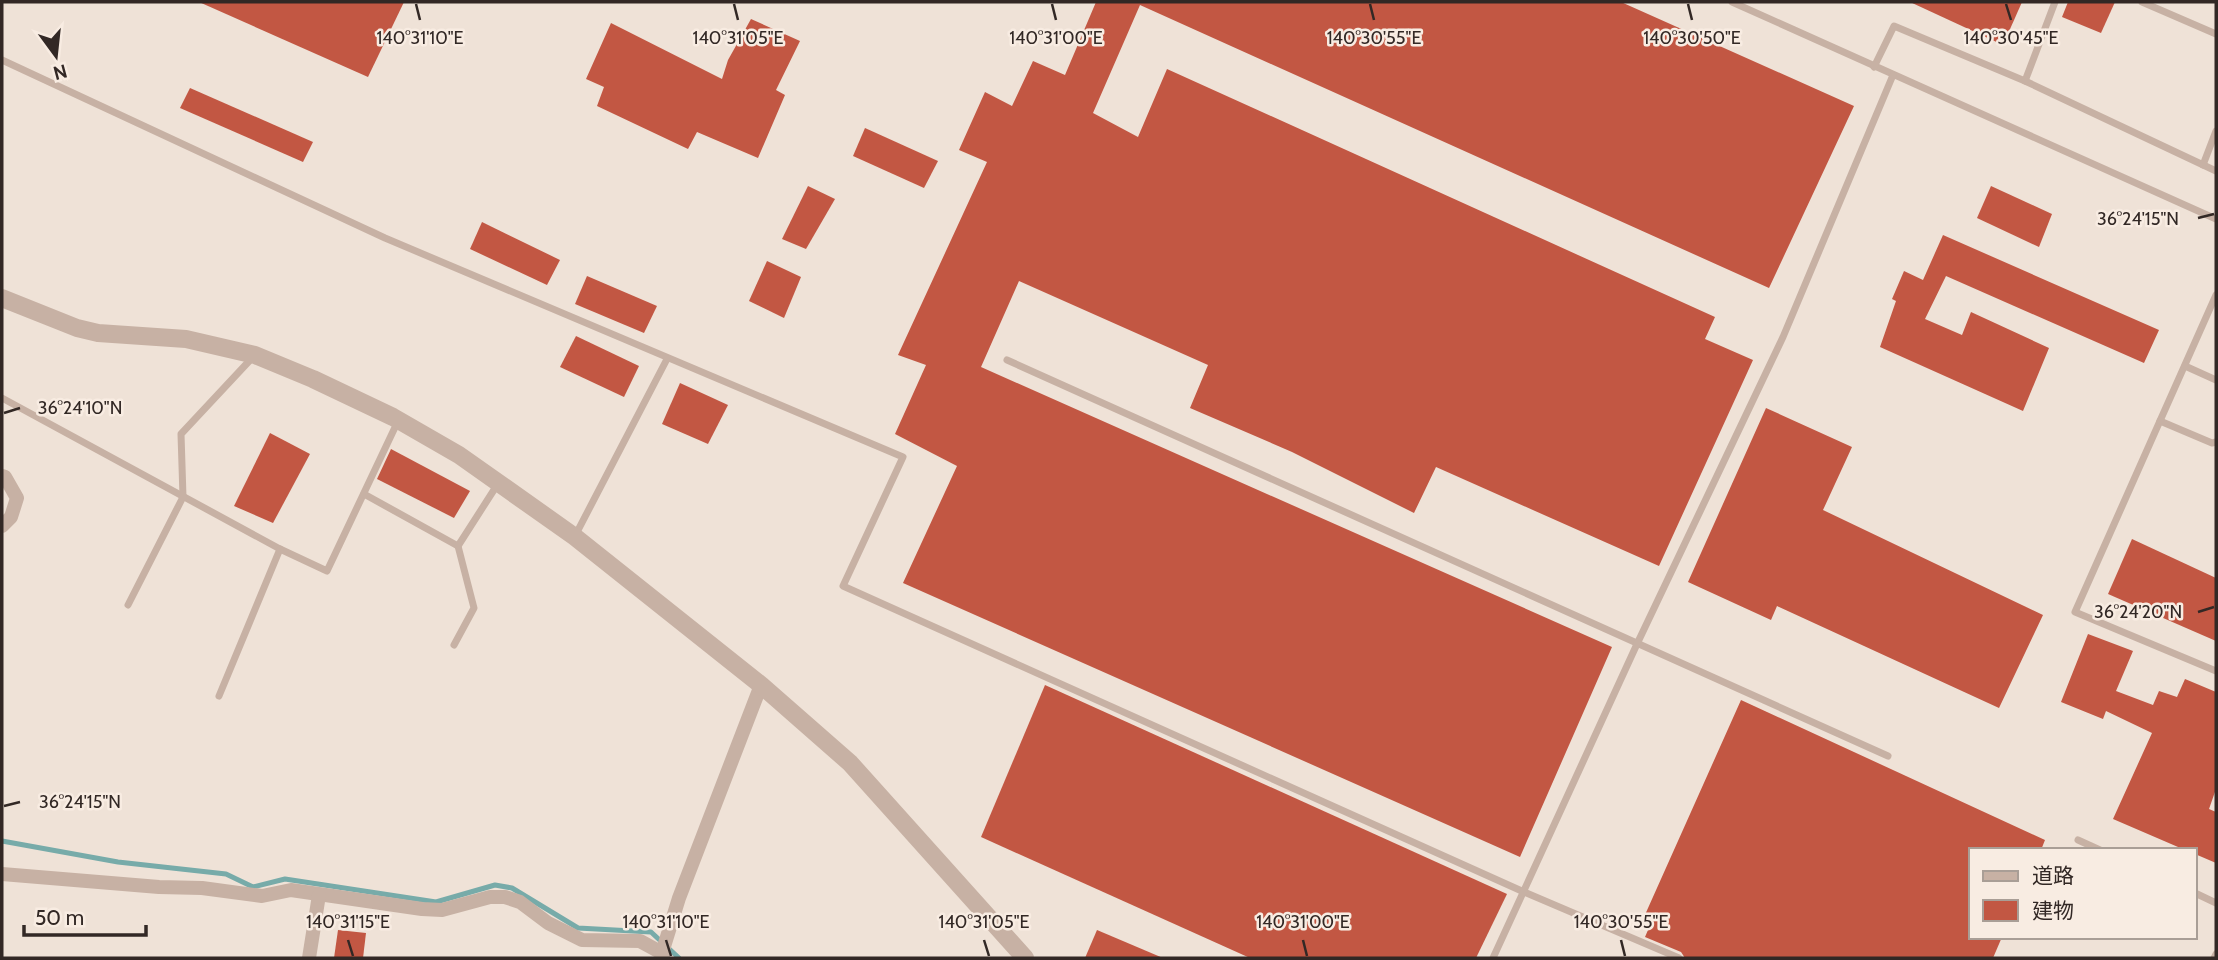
<svg xmlns="http://www.w3.org/2000/svg" width="2218" height="960" viewBox="0 0 2218 960" font-family="Cabin,'Noto Sans JP',sans-serif">
<style>
.lines{fill:none;stroke-linecap:round;stroke-linejoin:round}
.stream{stroke:#77aba9;stroke-width:5}
.building{fill:#c25743}
.service{stroke:#c7b1a4;stroke-width:7}
.minor{stroke:#c7b1a4;stroke-width:14}
.tertiary{stroke:#c7b1a4;stroke-width:18}
.ticks{fill:none;stroke:#322825;stroke-width:2.5}
.ticks-label{font-size:18px;text-anchor:middle;fill:#322825;stroke:#f8ece2;stroke-width:5;stroke-linejoin:round;paint-order:stroke}
</style>
<rect width="100%" height="100%" fill="#efe2d7"/>
<g class="lines">
<path class="stream" d="M2,841L118,862L226,874L253,887L285,879L436,902L495,885L512,888L578,928L651,932L679,958"/>
</g>
<g class="building">
<path d="M199,2H404L368,77Z"/>
<path d="M1096,2H1621L1854,106L1769,288L1140,5L1093,113L1138,137L1167,69L1715,317L1705,339L1753,360L1659,566L1436,467L1414,513L1292,452L1190,408L1208,365L1019,281L981,367L1612,647L1520,857L903,583L957,466L895,434L926,365L898,355L987,162L959,150L985,92L1012,106L1033,61L1065,75Z"/>
<path d="M1910,2H2022L2003,45Z"/>
<path d="M2068,2H2115L2101,33L2062,17Z"/>
<path d="M751,19L800,41L776,90L785,95L758,158L697,132L688,149L597,106L604,87L586,79L611,23L722,79L728,60Z"/>
<path d="M190,88L313,142L303,162L180,108Z"/>
<path d="M865,128L938,161L924,188L853,156Z"/>
<path d="M808,186L835,199L806,249L782,239Z"/>
<path d="M1991,186L2052,214L2039,247L1977,218Z"/>
<path d="M482,222L560,260L547,285L470,249Z"/>
<path d="M1943,235L2159,330L2144,363L1946,276L1925,319L1962,335L1971,312L2049,348L2023,411L1880,347L1896,301L1892,299L1904,271L1923,280Z"/>
<path d="M767,261L801,277L784,318L749,301Z"/>
<path d="M587,276L657,306L644,333L575,304Z"/>
<path d="M576,336L639,366L624,397L560,367Z"/>
<path d="M680,383L728,405L708,444L662,424Z"/>
<path d="M1766,408L1852,447L1823,510L2043,615L1999,708L1777,606L1771,620L1688,582Z"/>
<path d="M270,433L310,454L273,523L234,506Z"/>
<path d="M391,449L470,491L454,518L377,479Z"/>
<path d="M2132,539L2216,578V641L2108,594Z"/>
<path d="M2088,634L2133,651L2116,691L2153,705L2159,691L2177,697L2185,679L2216,692V789L2209,809L2216,812V863L2195,854V850H2185L2113,819L2152,733L2106,711L2103,719L2061,702Z"/>
<path d="M1045,685L1507,894L1476,958H1250L981,837Z"/>
<path d="M1741,700L2045,840L2041,850H1971V937H2002L1993,958H1685L1681,952L1645,937L1648,930L1640,926Z"/>
<path d="M338,930L366,933L363,958H334Z"/>
<path d="M1097,930L1163,958H1085Z"/>
</g>
<g class="lines">
<g class="service">
<path d="M1732,2L2216,219"/>
<path d="M2142,2L2216,34"/>
<path d="M2,60L385,238L903,457L843,586L1524,892L1679,958"/>
<path d="M1874,67L1894,26L2025,81L2216,171"/>
<path d="M2025,81L2055,2"/>
<path d="M2203,165L2216,131"/>
<path d="M2216,295L2075,612L2216,671"/>
<path d="M1007,360L1888,756"/>
<path d="M2185,366L2216,380"/>
<path d="M2,398L280,549L327,571L398,421"/>
<path d="M2160,421L2212,443L2216,442"/>
<path d="M364,494L458,546"/>
<path d="M575,536L667,359"/>
<path d="M128,605L183,497L181,434L252,358"/>
<path d="M454,645L474,608L458,546L499,482"/>
<path d="M219,696L280,549"/>
<path d="M2078,840L2100,850"/>
<path d="M2195,893L2216,903"/>
<path d="M1493,958L1637,644L1783,337L1893,75"/>
<path d="M2214,958L2216,954"/>
</g>
<g class="minor">
<path d="M2,476L5,477L17,498L11,517L2,526"/>
<path d="M2,874L159,887L202,888L262,896L291,890L422,909L442,910L490,897H505L520,902L548,923L582,940L640,941L662,953"/>
<path d="M309,958L319,895"/>
<path d="M663,958L662,953L679,898L761,685"/>
</g>
<path class="tertiary" d="M2,298L77,328L98,333L186,339L255,355L313,379L393,417L459,455L575,537L761,685L850,763L1025,958"/>
</g>
<path class="ticks" d="M416,4L420,20M734,4L738,20M1052,4L1056,20M1370,4L1374,20M1688,4L1692,20M2006,4L2011,20M2198,218L2214,214M4,413L20,408M2198,612L2214,607M4,806L20,802M348,940L353,956M666,940L671,956M984,940L989,956M1303,940L1307,956M1621,940L1625,956"/>
<g class="ticks-label">
<text x="420" y="44">140°31'10"E</text>
<text x="738" y="44">140°31'05"E</text>
<text x="1056" y="44">140°31'00"E</text>
<text x="1374" y="44">140°30'55"E</text>
<text x="1692" y="44">140°30'50"E</text>
<text x="2011" y="44">140°30'45"E</text>
<text x="2138" y="225">36°24'15"N</text>
<text x="80" y="414">36°24'10"N</text>
<text x="2138" y="618">36°24'20"N</text>
<text x="80" y="808">36°24'15"N</text>
<text x="348" y="928">140°31'15"E</text>
<text x="666" y="928">140°31'10"E</text>
<text x="984" y="928">140°31'05"E</text>
<text x="1303" y="928">140°31'00"E</text>
<text x="1621" y="928">140°30'55"E</text>
</g>
<rect width="2218" height="960" fill="none" stroke="#322825" stroke-width="7"/>
<rect x="1969" y="848" width="228" height="91" fill="#f8ece2" stroke="#a99e96" stroke-width="2"/>
<rect x="1983" y="871" width="35" height="10" fill="#c7b1a4" stroke="#a99e96" stroke-width="2"/>
<text x="2032" y="883" font-size="21" fill="#322825">道路</text>
<rect x="1983" y="900" width="35" height="21" fill="#c25743" stroke="#a99e96" stroke-width="2"/>
<text x="2032" y="918" font-size="21" fill="#322825">建物</text>
<g transform="translate(56 56) rotate(165)" stroke="#f8ece2" stroke-width="5" paint-order="stroke">
<path d="M0-5L12 26L0 18L-12 26Z" fill="#322825"/>
<text y="-10" font-size="19" font-weight="bold" text-anchor="middle" fill="#322825">N</text>
</g>
<path d="M24 925v10h122v-10" fill="none" stroke="#322825" stroke-width="3.5"/>
<text x="35" y="925" font-size="21" fill="#322825" stroke="#f8ece2" stroke-width="5" paint-order="stroke">50 m</text>
</svg>
